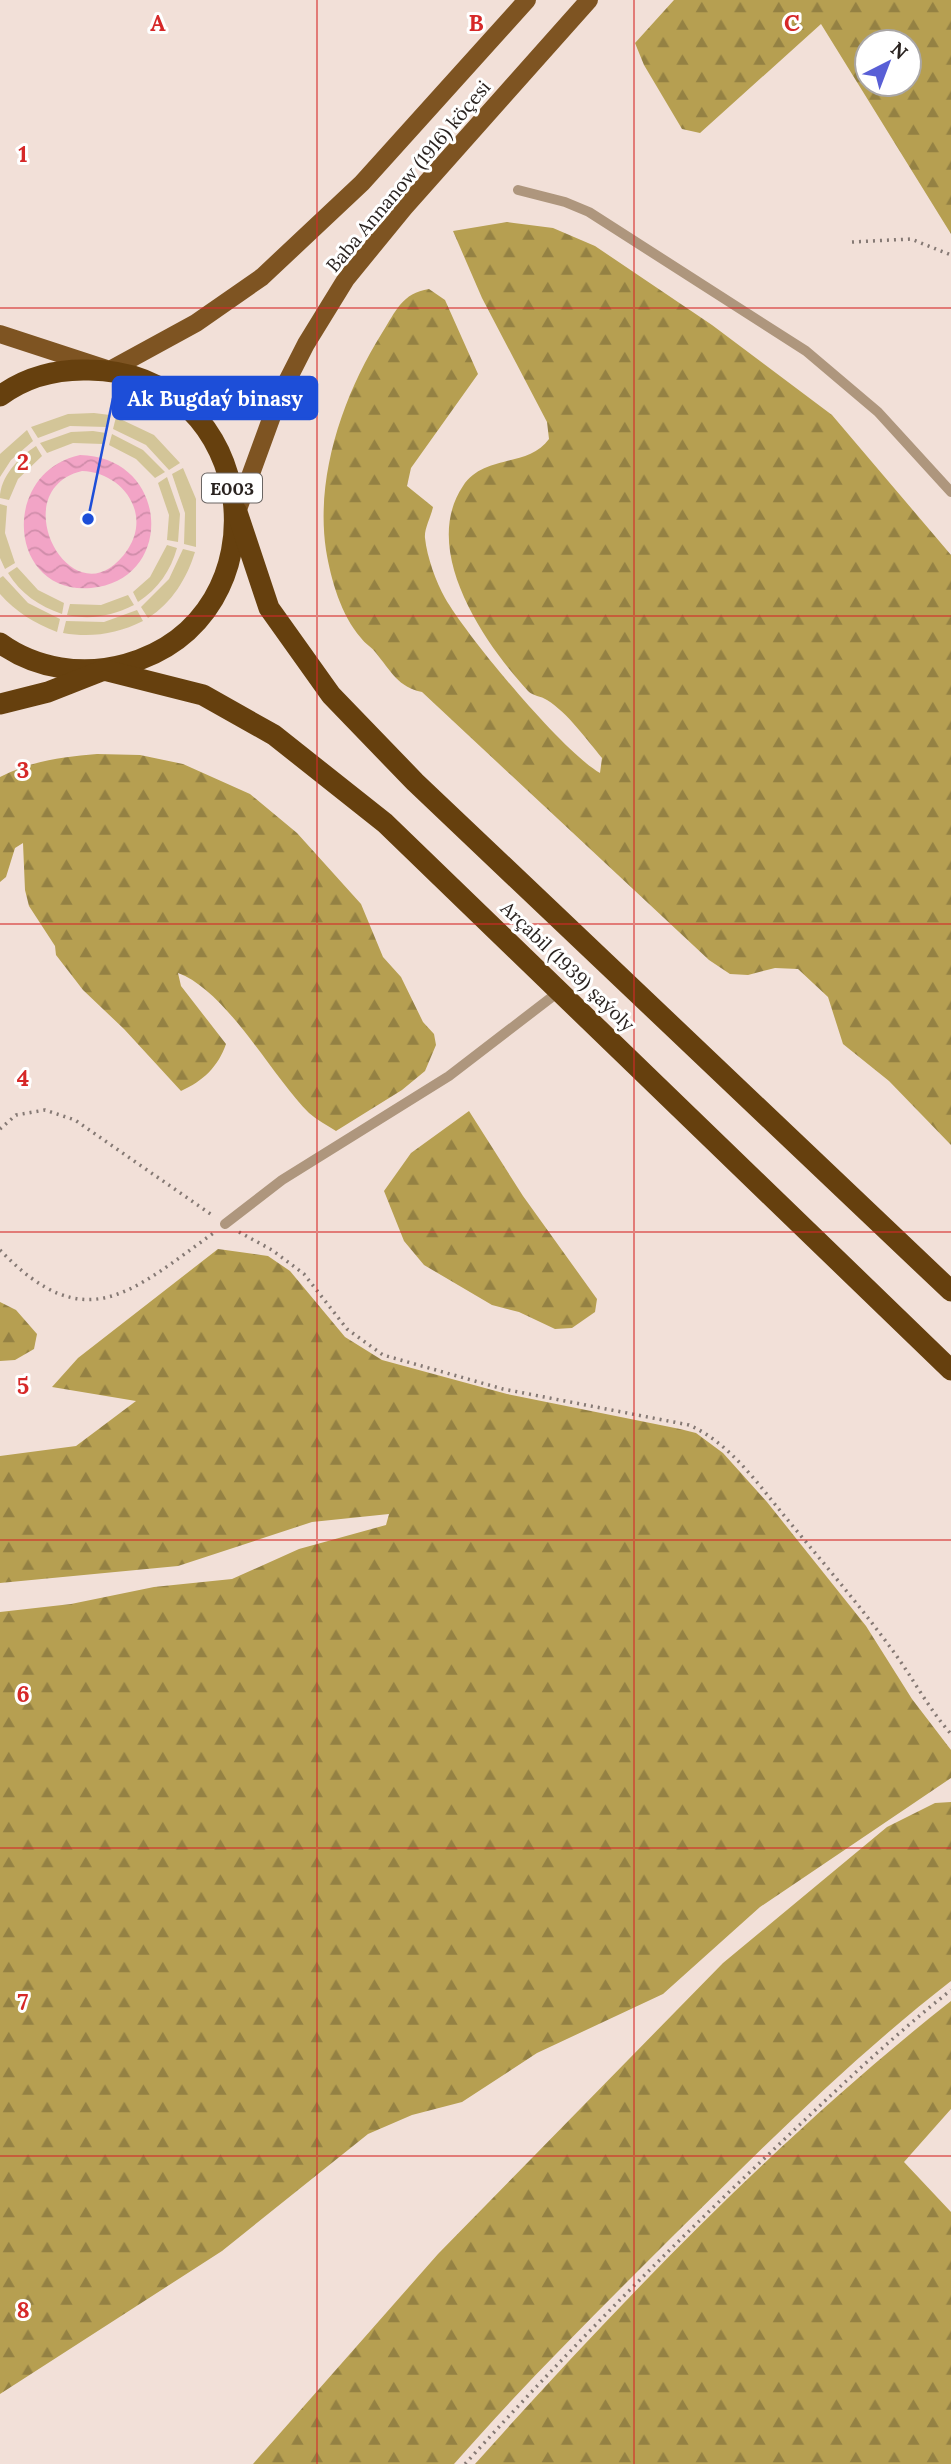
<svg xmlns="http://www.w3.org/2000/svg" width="951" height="2464" viewBox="0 0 951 2464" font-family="Lora,serif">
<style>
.green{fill:#d3c598}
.forest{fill:url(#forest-firs);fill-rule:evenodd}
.water{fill:url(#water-waves);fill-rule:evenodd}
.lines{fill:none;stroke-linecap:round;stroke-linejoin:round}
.path{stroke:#857974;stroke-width:3.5;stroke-dasharray:2 5;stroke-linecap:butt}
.lane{stroke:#ae967d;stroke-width:10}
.primary{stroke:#7e5422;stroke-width:18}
.highway{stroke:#66400e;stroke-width:21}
.grid{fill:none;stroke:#d62828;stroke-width:2;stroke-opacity:0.55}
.labels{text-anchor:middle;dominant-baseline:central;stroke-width:6;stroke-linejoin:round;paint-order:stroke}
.shield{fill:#fff;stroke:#6a6563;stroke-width:2}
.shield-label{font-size:18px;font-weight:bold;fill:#2a2320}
.street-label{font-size:19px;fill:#2a2320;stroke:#fff}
.grid-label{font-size:23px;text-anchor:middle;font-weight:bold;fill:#d62828;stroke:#fff;stroke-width:6;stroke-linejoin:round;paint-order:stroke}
.leader{fill:none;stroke:#1d4ed8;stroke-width:2.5}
.callout-dot{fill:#1d4ed8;stroke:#fff;stroke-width:2.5}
.callout{fill:#1d4ed8;stroke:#1d4ed8;stroke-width:2.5}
.callout-label{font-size:21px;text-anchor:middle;font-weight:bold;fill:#fff}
</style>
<defs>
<pattern id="forest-firs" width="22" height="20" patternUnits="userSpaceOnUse" patternTransform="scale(1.75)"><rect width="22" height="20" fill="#b69f51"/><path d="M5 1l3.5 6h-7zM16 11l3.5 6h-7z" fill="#948143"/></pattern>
<pattern id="water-waves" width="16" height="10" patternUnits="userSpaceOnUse" patternTransform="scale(1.75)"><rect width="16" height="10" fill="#f2a4c6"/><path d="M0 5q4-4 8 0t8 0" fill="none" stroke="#d08daa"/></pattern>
</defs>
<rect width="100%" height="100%" fill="#f2e0d8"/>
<g class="green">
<path d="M94,413L110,415L107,427L70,426L38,438L31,427L68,414Z"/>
<path d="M116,417L154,435L180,463L169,470L146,445L113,429Z"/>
<path d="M27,430L33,441L11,460L0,477V454Z"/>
<path d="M93,431L106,433L103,444L73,443L47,453L40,443L71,432Z"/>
<path d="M112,434L143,450L165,472L155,478L136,459L109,445Z"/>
<path d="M36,446L42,456L18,479L9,500L0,498C0,477 19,457 36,446Z"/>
<path d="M183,468L196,499V547L184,544L185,513L172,474Z"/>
<path d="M167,477L180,514L178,542L167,540L169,515L158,483Z"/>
<path d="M0,504L7,506L5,533L15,563L5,569L0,558Z"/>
<path d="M167,545L177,548C171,570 158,589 138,602L133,592L150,577Z"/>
<path d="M183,549L195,552C187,578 172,603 148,618L141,607L169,579Z"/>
<path d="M17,567L38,590L64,603L62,614C39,606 21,594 8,573Z"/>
<path d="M3,576L28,603L60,619L57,632C34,623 16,612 0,594V578Z"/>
<path d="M128,595L134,605C112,616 91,620 67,615L70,604L101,605Z"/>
<path d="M137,610L143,621C117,634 91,638 63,633L66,621L104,622Z"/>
</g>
<g class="forest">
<path d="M674,0H951V234L821,24L700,133L682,129L644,65L635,43ZM867,42H909V84H867Z"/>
<path d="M507,222L553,228L595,246L712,325L832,415L951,555V1145L889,1081L843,1044L828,997L798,969L775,968L748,975L730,974L709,960L422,692C399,688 390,670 376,653C372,647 365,644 361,638C341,615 331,580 326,550C315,477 343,395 382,333C396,311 402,293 429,289L445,300L478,374L411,468L407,486L433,507C431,517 424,529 425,538C427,557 436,582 445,598C468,638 563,752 600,773L602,758C587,740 568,713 547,700C541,696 533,696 528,691C484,643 420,550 463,486C484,454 528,468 549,439L547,422L482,298L453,231Z"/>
<path d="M97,754L140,755L183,764L250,794L297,833L361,904L383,957L401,977L423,1022L434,1034L436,1045L425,1071L402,1090L336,1131C327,1125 317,1120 309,1113C271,1075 227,991 178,973L181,986L226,1044C218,1067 203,1081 181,1091L124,1029L83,990L56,955L55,946L29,906L25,890L23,843L15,848L6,877L0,882V777C30,761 63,757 97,754Z"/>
<path d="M469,1111L523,1196L597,1299L595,1312L572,1328L555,1329L519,1312L492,1305L424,1265L404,1241L384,1191L411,1153Z"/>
<path d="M218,1249L268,1256L290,1271L345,1337L382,1360L507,1394L680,1429L696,1433L723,1453L767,1502L866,1626L912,1699L951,1750V1778L760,1907L663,1994L537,2053L462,2102L412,2115L368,2134L222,2251L0,2394V1612L71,1604L154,1587L232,1579L299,1549L386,1525L389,1514L312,1522L178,1566L0,1583V1456L76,1446L136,1401L52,1387L78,1358Z"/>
<path d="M0,1302L16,1310L37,1334L34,1349L15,1360L0,1361Z"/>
<path d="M951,1802V1981C852,2058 763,2147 674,2235C599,2310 524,2384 454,2464H253L438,2254L723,1963L887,1827L935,1803Z"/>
<path d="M951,2001V2109L904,2162L951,2212V2464H475C619,2303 781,2135 951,2001Z"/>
</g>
<path class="water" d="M80,455C170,457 176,580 91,588C7,595 0,472 80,455ZM82,471C121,472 152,512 128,549C75,629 0,491 82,471Z"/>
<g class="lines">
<g class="path">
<path d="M852,242L911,239L951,255"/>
<path d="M0,1129L16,1115L45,1110L75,1120L212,1215"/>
<path d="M239,1232L272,1250L304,1274L347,1329L383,1355L503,1389L689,1425C728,1442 755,1480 782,1513C819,1558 858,1603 893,1651C913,1678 928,1708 951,1734"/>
<path d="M0,1250C86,1340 132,1291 215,1232"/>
<path d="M465,2464C563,2356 664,2253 770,2153C829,2097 887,2041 951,1990"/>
</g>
<g class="lane">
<path d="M518,190L565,202L589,212L806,351L878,412L951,492"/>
<path d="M225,1224L282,1180L449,1076L561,990"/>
</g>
<g class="primary">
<path d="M0,334L110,370L196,323L262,277L362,183L527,0"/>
<path d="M237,512L279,397L306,344L346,279L404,208L589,0"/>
</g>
<g class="highway">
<path d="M0,396C27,376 57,369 89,370C260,371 290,618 126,664C83,676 36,669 0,643"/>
<path d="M237,512L269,608L331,695L415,782L951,1291"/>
<path d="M0,704L48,692L104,670L203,695L274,735L385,823L951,1370"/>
</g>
</g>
<path class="grid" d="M317,0V2464M634,0V2464M0,308H951M0,616H951M0,924H951M0,1232H951M0,1540H951M0,1848H951M0,2156H951"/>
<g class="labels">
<rect class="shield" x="202" y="473.5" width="60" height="29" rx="5"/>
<g class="shield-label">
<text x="232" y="488">E003</text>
</g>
<g class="street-label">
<text transform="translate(408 176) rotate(-50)">Baba Annanow (1916) köçesi</text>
<text transform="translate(568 966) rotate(44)">Arçabil (1939) şaýoly</text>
</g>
</g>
<g class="grid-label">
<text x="158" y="31">A</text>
<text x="476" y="31">B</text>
<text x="792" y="31">C</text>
<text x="23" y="162">1</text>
<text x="23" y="470">2</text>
<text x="23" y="778">3</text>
<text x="23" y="1086">4</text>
<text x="23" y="1394">5</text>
<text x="23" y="1702">6</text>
<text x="23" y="2010">7</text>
<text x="23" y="2318">8</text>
</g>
<path class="leader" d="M88 519L113 398"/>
<circle class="callout-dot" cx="88" cy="519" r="7"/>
<rect class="callout" x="113" y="377" width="204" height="42" rx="7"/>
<g class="callout-label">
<text x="215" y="406">Ak Bugdaý binasy</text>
</g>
<g transform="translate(888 63) rotate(42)"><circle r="33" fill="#ffffff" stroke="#aaa7a6" stroke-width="2"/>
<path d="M0-5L12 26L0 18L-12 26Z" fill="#595fd6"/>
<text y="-10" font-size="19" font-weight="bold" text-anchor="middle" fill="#2a2320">N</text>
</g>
</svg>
